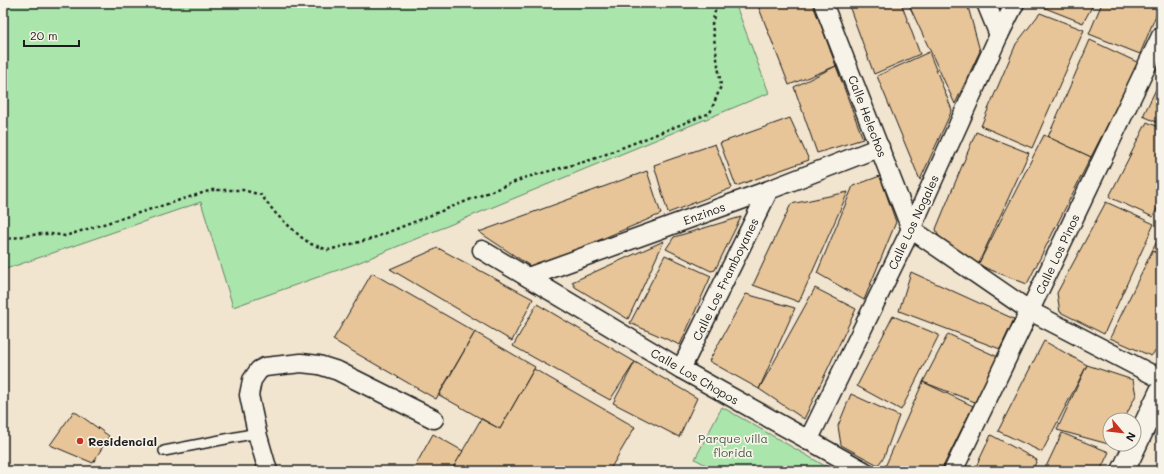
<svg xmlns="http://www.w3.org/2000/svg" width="1164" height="474" viewBox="0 0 1164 474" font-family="Mali,sans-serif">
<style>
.green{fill:#aae6ac;stroke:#638164}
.building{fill:#e7c598;stroke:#1c1c1c}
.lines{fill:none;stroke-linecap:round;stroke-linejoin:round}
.lane-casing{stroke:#1c1c1c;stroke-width:12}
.street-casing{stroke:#1c1c1c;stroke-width:21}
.secondary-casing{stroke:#1c1c1c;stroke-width:25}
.path{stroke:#1c1c1c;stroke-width:2.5;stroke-dasharray:3 3;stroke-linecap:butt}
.lane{stroke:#f7f3e8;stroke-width:9}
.street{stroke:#f7f3e8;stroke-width:18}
.secondary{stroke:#f7f3e8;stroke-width:22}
.poi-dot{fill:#c8321e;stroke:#f7f3e8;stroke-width:1.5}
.labels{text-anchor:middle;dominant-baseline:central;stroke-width:3.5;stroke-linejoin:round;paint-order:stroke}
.street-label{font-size:12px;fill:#1c1c1c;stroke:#f7f3e8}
.park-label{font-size:12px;fill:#475947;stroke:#f7f3e8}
.poi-label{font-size:12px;font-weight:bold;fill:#1c1c1c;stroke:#f7f3e8;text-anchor:start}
</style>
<rect width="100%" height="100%" fill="#f2e5d0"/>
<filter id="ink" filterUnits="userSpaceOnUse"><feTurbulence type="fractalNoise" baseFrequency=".025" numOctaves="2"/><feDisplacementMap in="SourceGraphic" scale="8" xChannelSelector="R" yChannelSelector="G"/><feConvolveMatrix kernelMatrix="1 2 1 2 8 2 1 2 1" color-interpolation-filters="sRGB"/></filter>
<g filter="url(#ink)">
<g class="green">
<path d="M3,3H735L769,93L355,264L233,307L201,202L3,270Z"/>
<path d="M722,407L834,471H717L695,459Z"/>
</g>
<g class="building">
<path d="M757,3H813L836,66L789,85Z"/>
<path d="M848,3H901L920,54L874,74Z"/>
<path d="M908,3H967L980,51L955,104Z"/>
<path d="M992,3H1003L999,11Z"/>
<path d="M1042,3H1094L1083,23L1040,6Z"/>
<path d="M1102,3H1161L1140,54L1089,34Z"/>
<path d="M1040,13L1084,30L1032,148L981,126L1016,44Z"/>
<path d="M1090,40L1139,63L1091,157L1048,137Z"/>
<path d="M929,52L952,110L920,180L877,76Z"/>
<path d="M836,66L863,139L817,153L794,87Z"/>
<path d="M1161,79V124L1143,116Z"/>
<path d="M790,118L809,160L736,186L720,143Z"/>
<path d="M1147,122L1161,128V200L1153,217L1109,197Z"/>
<path d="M976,132L1029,153L976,269L942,246L936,229Z"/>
<path d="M1044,135L1091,157L1027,284L978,265Z"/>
<path d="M715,144L732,188L668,213L654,165Z"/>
<path d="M647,171L661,214L533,268L479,232Z"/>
<path d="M880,176L896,222L864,300L817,273L853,186Z"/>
<path d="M848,192L799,302L753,285L791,204Z"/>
<path d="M1106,202L1154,224L1104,334L1060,312L1057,293Z"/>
<path d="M741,217L715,270L711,271L666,249L674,237Z"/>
<path d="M1161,234V254L1152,251Z"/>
<path d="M664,241L628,319L575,287L572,282Z"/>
<path d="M438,248L533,299L512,341L390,269Z"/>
<path d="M1152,251L1161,255V345L1151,356L1110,338Z"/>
<path d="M665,255L711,276L680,345L630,323Z"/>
<path d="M911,272L1014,319L1000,349L899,311Z"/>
<path d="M372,273L475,332L436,399L333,340Z"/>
<path d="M815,288L856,309L804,419L759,389Z"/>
<path d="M746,294L795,308L759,389L709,361Z"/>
<path d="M537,304L635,362L610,400L513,346Z"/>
<path d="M893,316L939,335L901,410L857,386Z"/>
<path d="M475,332L535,367L500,429L439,395Z"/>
<path d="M948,334L998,357L975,402L923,382Z"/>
<path d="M1044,341L1087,365L1042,452L998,431Z"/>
<path d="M635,362L697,398L679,437L613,403Z"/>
<path d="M1087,365L1133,380L1136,395L1124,420H1110V444L1112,445L1057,430Z"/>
<path d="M534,369L635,427L609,471H451L481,419L500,429Z"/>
<path d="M923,382L973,406L941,471H890L884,469Z"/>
<path d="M851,394L899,416L884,457L878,465L841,445L838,426Z"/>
<path d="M74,411L109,436L93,463L50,445Z"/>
<path d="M1062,433L1109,452L1100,471H1044Z"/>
<path d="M433,434L463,451L451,471H419L414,468Z"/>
<path d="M991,435L1037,460L1032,471H974Z"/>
</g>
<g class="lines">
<defs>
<path id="lane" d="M164,451L257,433"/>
<g id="street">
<path d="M823,3L911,229L1030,311L1161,379"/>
<path d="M986,3L999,35"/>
<path d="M482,250L681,369L864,471"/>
<path d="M528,277L769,190L880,147"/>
<path d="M681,369L769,190"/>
<path d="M808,441L911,229L999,35L1015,3"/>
<path d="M268,471L257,433L249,395L252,380L259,370L265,367L301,363L319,365L338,371L434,419"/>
<path d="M953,471L1161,36"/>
</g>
<path id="secondary" d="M1123,471L1161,391"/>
</defs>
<use href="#lane" class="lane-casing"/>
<use href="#street" class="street-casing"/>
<use href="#secondary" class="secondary-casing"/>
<path class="path" d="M3,240C24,236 44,231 65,236L212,190H243L261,195L277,215L301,237L311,244L328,250L371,239L527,177L591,160L710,113L721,86L712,24L717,3"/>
<use href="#lane" class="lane"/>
<use href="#street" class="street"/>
<use href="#secondary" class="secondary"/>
</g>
</g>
<circle class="poi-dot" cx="80" cy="441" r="4"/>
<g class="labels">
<g class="street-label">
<text transform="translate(868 116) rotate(69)">Calle Helechos</text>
<text transform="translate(704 213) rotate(-20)">Enzinos</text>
<text transform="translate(913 222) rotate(-65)">Calle Los Nogales</text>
<text transform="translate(1057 254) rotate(-65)">Calle Los Pinos</text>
<text transform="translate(725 279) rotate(-64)">Calle Los Framboyanes</text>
<text transform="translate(695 376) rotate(30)">Calle Los Chopos</text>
</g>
<g class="park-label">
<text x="733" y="438">Parque villa<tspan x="733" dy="14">florida</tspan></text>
</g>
<g class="poi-label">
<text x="88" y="441">Residencial</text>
</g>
</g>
<rect width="1164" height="474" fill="none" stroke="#f7f3e8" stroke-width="16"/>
<rect x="8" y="8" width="1148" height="458" fill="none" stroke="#1c1c1c" stroke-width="1.5" filter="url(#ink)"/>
<g transform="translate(1122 432) rotate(118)"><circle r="19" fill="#f7f3e8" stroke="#9f9d96"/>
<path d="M0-3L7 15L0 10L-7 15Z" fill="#c8321e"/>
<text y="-6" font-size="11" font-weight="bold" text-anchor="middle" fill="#1c1c1c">N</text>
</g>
<path d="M24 40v6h55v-6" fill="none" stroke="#1c1c1c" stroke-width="2"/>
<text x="30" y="40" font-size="12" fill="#1c1c1c" stroke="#f7f3e8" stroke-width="3" paint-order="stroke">20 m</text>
</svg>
